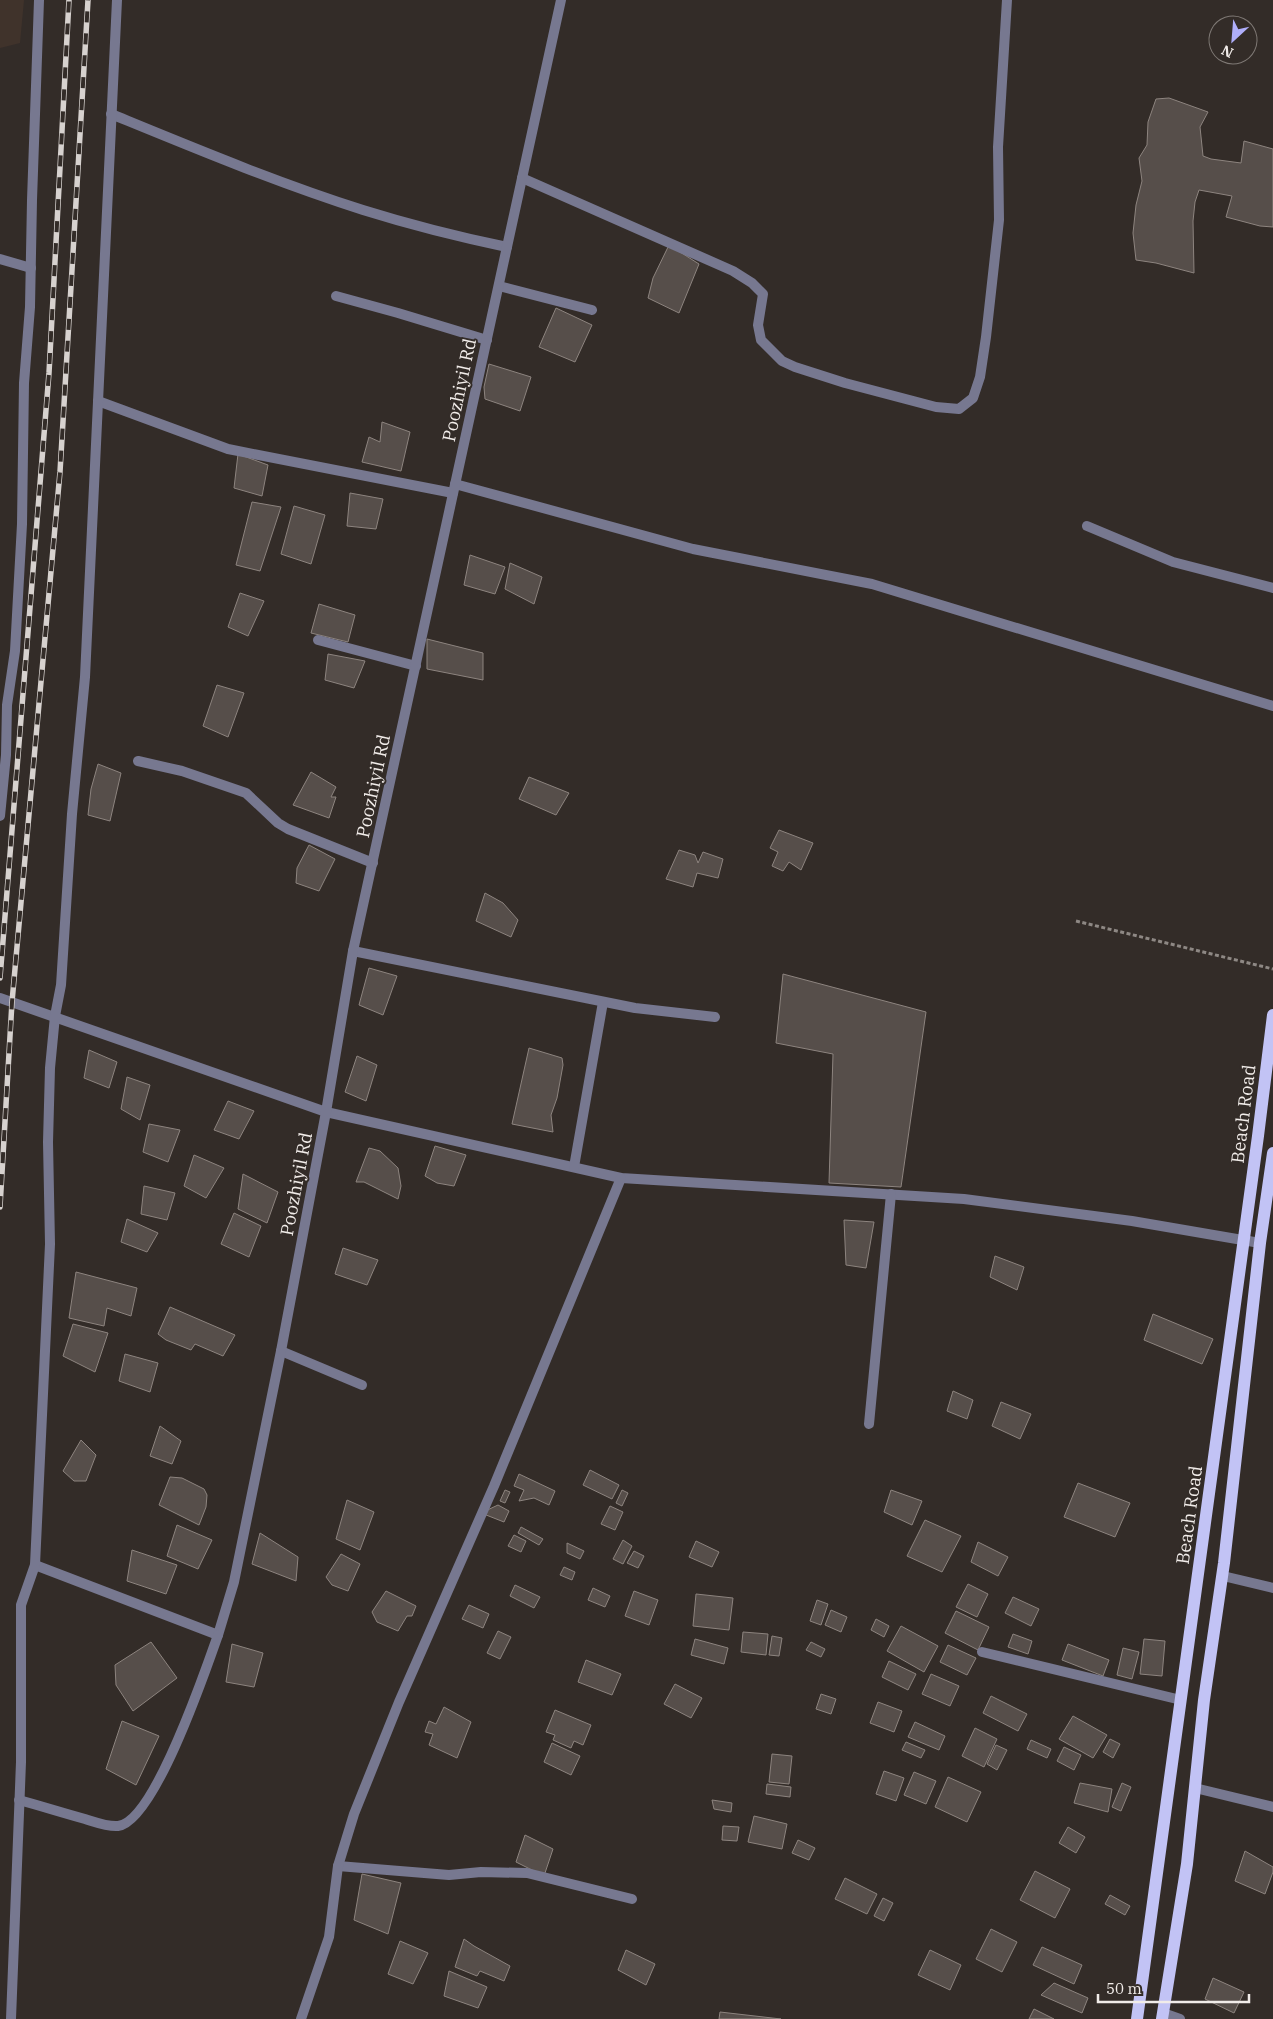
<svg xmlns="http://www.w3.org/2000/svg" width="1273" height="2019" viewBox="0 0 1273 2019" font-family="'IBM Plex Serif',serif">
<style>
.built{fill:#40332b}
.building{fill:#564e4a;stroke:#8d847f}
.lines{fill:none;stroke-linecap:round;stroke-linejoin:round}
.path{stroke:#8e8884;stroke-width:3;stroke-dasharray:4 2.5;stroke-linecap:butt}
.street{stroke:#777890;stroke-width:10}
.primary{stroke:#c2c3f5;stroke-width:12}
.rail-casing{stroke:#d7d2cf;stroke-width:5.5}
.rail{stroke:#332c28;stroke-width:4;stroke-dasharray:11;stroke-linecap:butt}
.labels{text-anchor:middle;dominant-baseline:central;stroke-width:4;stroke-linejoin:round;paint-order:stroke}
.street-label{font-size:18px;fill:#f1ece9;stroke:#332c28}
</style>
<rect width="100%" height="100%" fill="#332c28"/>
<path class="built" d="M0,0H24L20,43L0,48Z"/>
<g class="building">
<path d="M1169,98L1208,112L1200,127L1203,156L1211,159L1241,163L1244,141L1273,149V227L1260,226L1226,217L1232,196L1199,190L1195,202L1193,221L1194,273L1156,263L1136,260L1133,233L1136,205L1142,181L1139,158L1147,145L1148,122L1156,99Z"/>
<path d="M669,245L699,264L679,313L648,298L653,278Z"/>
<path d="M556,308L592,325L575,362L539,347Z"/>
<path d="M489,364L531,377L520,411L485,399L484,387Z"/>
<path d="M382,422L410,432L401,471L362,462L369,437L380,442Z"/>
<path d="M238,454L268,465L262,496L234,488Z"/>
<path d="M350,493L383,499L376,529L347,526Z"/>
<path d="M252,502L281,507L260,571L236,565Z"/>
<path d="M294,506L325,515L311,564L281,554Z"/>
<path d="M470,555L505,567L495,594L464,585Z"/>
<path d="M510,563L542,577L534,604L505,589Z"/>
<path d="M240,593L264,601L248,636L228,627Z"/>
<path d="M319,604L355,615L348,642L311,633Z"/>
<path d="M427,639L483,653V680L427,669Z"/>
<path d="M328,654L365,661L354,688L325,680Z"/>
<path d="M217,685L244,693L228,737L203,726Z"/>
<path d="M98,764L121,773L110,821L88,815L91,789Z"/>
<path d="M311,772L336,787L331,797H336L329,818L293,805Z"/>
<path d="M529,777L569,793L556,815L519,799Z"/>
<path d="M779,830L813,843L801,870L789,862L783,871L772,866L778,852L770,848Z"/>
<path d="M309,845L335,859L319,891L296,883L297,868Z"/>
<path d="M679,850L695,855L698,863L703,852L723,859L718,878L697,873L693,887L666,879Z"/>
<path d="M485,893L503,903L518,920L511,937L476,921Z"/>
<path d="M369,968L397,976L383,1015L359,1005Z"/>
<path d="M783,974L926,1012L901,1187L829,1183L833,1054L776,1043Z"/>
<path d="M529,1048L562,1058L563,1065L557,1098L551,1115L553,1132L512,1124Z"/>
<path d="M89,1050L117,1062L109,1088L84,1078Z"/>
<path d="M357,1056L377,1065L366,1101L345,1092Z"/>
<path d="M127,1077L150,1085L140,1120L121,1109Z"/>
<path d="M228,1101L254,1111L239,1139L214,1130Z"/>
<path d="M149,1124L180,1130L168,1162L143,1152Z"/>
<path d="M435,1146L466,1155L454,1186L437,1183L425,1176Z"/>
<path d="M369,1148L380,1151L398,1168L401,1186L398,1199L364,1182H356Z"/>
<path d="M194,1155L224,1168L206,1198L184,1186Z"/>
<path d="M243,1174L278,1192L267,1223L238,1209Z"/>
<path d="M144,1186L175,1193L167,1220L141,1214Z"/>
<path d="M234,1213L261,1226L249,1257L221,1244Z"/>
<path d="M127,1219L158,1233L147,1252L121,1242Z"/>
<path d="M844,1220L874,1222L866,1268L846,1265Z"/>
<path d="M343,1248L378,1260L367,1285L335,1274Z"/>
<path d="M995,1256L1024,1267L1017,1290L990,1277Z"/>
<path d="M76,1272L137,1288L131,1316L107,1308L104,1326L69,1318Z"/>
<path d="M170,1307L235,1335L223,1356L195,1344L191,1350L166,1340L158,1334Z"/>
<path d="M1153,1314L1213,1339L1202,1364L1144,1340Z"/>
<path d="M73,1324L108,1333L95,1372L63,1356Z"/>
<path d="M125,1354L158,1363L150,1392L119,1381Z"/>
<path d="M953,1391L973,1400L967,1419L947,1411Z"/>
<path d="M1001,1402L1031,1414L1020,1439L992,1426Z"/>
<path d="M160,1426L181,1441L172,1464L150,1456Z"/>
<path d="M81,1440L96,1455L86,1481H74L63,1471Z"/>
<path d="M590,1470L619,1485L612,1499L583,1485Z"/>
<path d="M519,1474L555,1491L549,1505L534,1498L519,1501L524,1490L514,1486Z"/>
<path d="M170,1477L182,1478L204,1489L207,1495L206,1507L199,1525L159,1505Z"/>
<path d="M1078,1483L1130,1503L1115,1537L1064,1517Z"/>
<path d="M505,1490L510,1492L505,1503L500,1501Z"/>
<path d="M622,1490L628,1493L622,1506L616,1503Z"/>
<path d="M891,1490L922,1501L912,1525L884,1512Z"/>
<path d="M347,1500L374,1512L360,1550L336,1539Z"/>
<path d="M498,1505L509,1511L504,1522L481,1513Z"/>
<path d="M610,1506L623,1512L615,1530L601,1524Z"/>
<path d="M925,1520L961,1536L942,1572L907,1556Z"/>
<path d="M177,1525L212,1540L198,1569L167,1556Z"/>
<path d="M521,1527L543,1539L539,1545L518,1533Z"/>
<path d="M260,1533L298,1557L296,1581L252,1564Z"/>
<path d="M514,1535L526,1541L521,1552L508,1546Z"/>
<path d="M623,1540L632,1546L623,1564L613,1559Z"/>
<path d="M696,1541L719,1552L712,1567L689,1557Z"/>
<path d="M978,1542L1008,1557L998,1576L971,1562Z"/>
<path d="M567,1543L584,1551L580,1559L567,1553Z"/>
<path d="M132,1550L177,1565L166,1594L127,1581Z"/>
<path d="M634,1551L644,1556L638,1568L627,1563Z"/>
<path d="M341,1554L360,1564L348,1591L332,1585L326,1577Z"/>
<path d="M564,1567L575,1572L572,1580L560,1575Z"/>
<path d="M968,1584L988,1594L977,1617L956,1607Z"/>
<path d="M515,1585L540,1597L534,1608L510,1596Z"/>
<path d="M593,1588L610,1596L605,1607L588,1600Z"/>
<path d="M386,1591L416,1606L412,1616H407L398,1631L377,1622L372,1612Z"/>
<path d="M634,1591L658,1600L649,1625L625,1616Z"/>
<path d="M696,1594L733,1598L729,1630L693,1626Z"/>
<path d="M1013,1597L1039,1609L1031,1626L1005,1613Z"/>
<path d="M817,1600L828,1604L821,1625L810,1621Z"/>
<path d="M469,1605L489,1614L483,1628L462,1619Z"/>
<path d="M831,1610L847,1617L841,1632L825,1625Z"/>
<path d="M956,1611L989,1627L978,1650L945,1633Z"/>
<path d="M876,1619L889,1626L884,1637L871,1630Z"/>
<path d="M901,1626L938,1646L924,1672L887,1651Z"/>
<path d="M498,1631L511,1637L500,1659L487,1653Z"/>
<path d="M743,1632L768,1634L766,1655L741,1652Z"/>
<path d="M1013,1634L1032,1641L1028,1654L1008,1647Z"/>
<path d="M772,1636L782,1638L779,1656L769,1655Z"/>
<path d="M695,1639L728,1648L724,1664L691,1655Z"/>
<path d="M1144,1639L1165,1641L1162,1676L1140,1674Z"/>
<path d="M151,1642L177,1678L133,1711L116,1685L115,1665Z"/>
<path d="M811,1642L825,1649L821,1657L806,1650Z"/>
<path d="M232,1644L263,1653L254,1687L226,1682Z"/>
<path d="M1068,1644L1109,1660L1103,1676L1062,1660Z"/>
<path d="M948,1645L976,1658L967,1675L940,1662Z"/>
<path d="M1123,1648L1139,1652L1132,1679L1117,1675Z"/>
<path d="M586,1660L621,1674L612,1695L578,1682Z"/>
<path d="M889,1661L916,1674L908,1690L882,1677Z"/>
<path d="M931,1674L959,1686L950,1706L922,1694Z"/>
<path d="M675,1684L702,1698L691,1718L664,1704Z"/>
<path d="M821,1694L836,1699L831,1714L816,1709Z"/>
<path d="M991,1696L1027,1714L1018,1731L983,1713Z"/>
<path d="M878,1702L902,1711L894,1732L870,1723Z"/>
<path d="M444,1707L471,1722L457,1758L429,1745L433,1734L425,1732L429,1721L436,1724Z"/>
<path d="M555,1710L591,1725L583,1745L574,1741L571,1748L553,1740L555,1735L546,1732Z"/>
<path d="M1073,1716L1107,1735L1093,1758L1059,1739Z"/>
<path d="M122,1721L159,1736L136,1785L106,1769Z"/>
<path d="M915,1722L945,1736L939,1750L908,1737Z"/>
<path d="M975,1728L997,1739L984,1767L962,1756Z"/>
<path d="M1110,1739L1120,1744L1113,1758L1103,1752Z"/>
<path d="M1031,1740L1051,1749L1047,1758L1027,1749Z"/>
<path d="M906,1742L925,1750L921,1758L902,1750Z"/>
<path d="M552,1743L580,1756L571,1775L544,1762Z"/>
<path d="M996,1745L1007,1750L997,1770L987,1764Z"/>
<path d="M1064,1747L1081,1755L1074,1770L1057,1761Z"/>
<path d="M772,1754L792,1756L789,1784L769,1782Z"/>
<path d="M884,1771L904,1778L896,1801L876,1794Z"/>
<path d="M914,1772L936,1781L926,1804L904,1795Z"/>
<path d="M948,1777L981,1792L967,1822L935,1807Z"/>
<path d="M1080,1783L1112,1789L1108,1812L1074,1803Z"/>
<path d="M1122,1783L1131,1787L1121,1811L1112,1807Z"/>
<path d="M767,1784L791,1787L790,1797L766,1794Z"/>
<path d="M712,1800L732,1803L731,1812L714,1809Z"/>
<path d="M754,1816L787,1824L782,1849L748,1842Z"/>
<path d="M723,1826L739,1827L737,1841L722,1840Z"/>
<path d="M1068,1827L1085,1837L1076,1853L1059,1843Z"/>
<path d="M525,1835L553,1849L544,1876L516,1862Z"/>
<path d="M798,1840L815,1848L809,1860L792,1853Z"/>
<path d="M1245,1851L1273,1867V1872L1265,1894L1235,1881Z"/>
<path d="M1035,1871L1070,1889L1055,1918L1020,1900Z"/>
<path d="M362,1874L401,1883L388,1934L354,1920Z"/>
<path d="M845,1878L877,1894L867,1914L835,1899Z"/>
<path d="M1110,1895L1130,1906L1125,1915L1105,1904Z"/>
<path d="M883,1898L893,1903L884,1921L874,1916Z"/>
<path d="M991,1929L1017,1942L1002,1972L976,1959Z"/>
<path d="M464,1939L474,1946L510,1966L504,1981L480,1971L477,1976L455,1967Z"/>
<path d="M400,1941L428,1953L413,1984L388,1974Z"/>
<path d="M1042,1947L1082,1965L1074,1984L1033,1965Z"/>
<path d="M626,1950L655,1964L646,1985L618,1970Z"/>
<path d="M930,1950L961,1965L950,1990L918,1975Z"/>
<path d="M449,1971L487,1987L478,2008L444,1996Z"/>
<path d="M1213,1978L1244,1992L1234,2013L1205,1999Z"/>
<path d="M1054,1983L1088,1998L1082,2013L1041,1995Z"/>
<path d="M1034,2009L1054,2019H1029Z"/>
<path d="M720,2012L781,2019H719Z"/>
</g>
<g class="lines">
<path class="path" d="M1076,921L1273,969"/>
<g class="street">
<path d="M111,114C194,148 278,183 363,210C411,225 459,237 507,247"/>
<path d="M522,178L733,271L752,283L763,294L758,325L761,340L782,361L795,367L845,383L936,407L959,409L973,398L980,377L986,337L999,220L998,147L1007,0"/>
<path d="M0,259L31,268"/>
<path d="M499,286L592,310"/>
<path d="M336,296L398,313L487,340"/>
<path d="M98,401L228,449L453,493"/>
<path d="M455,484L693,549L872,584L1273,706"/>
<path d="M1087,526L1173,562L1273,588"/>
<path d="M318,640L416,666"/>
<path d="M138,761L182,771L246,793L278,823L288,829L373,863"/>
<path d="M0,816L6,755L7,705L15,651L22,524L24,383L30,307L32,200L39,0"/>
<path d="M353,951L635,1008L715,1017"/>
<path d="M0,998L326,1112L621,1178L964,1199L1132,1221L1260,1243"/>
<path d="M574,1167L603,1002"/>
<path d="M281,1351L362,1385"/>
<path d="M869,1424L891,1194"/>
<path d="M35,1565L218,1635L234,1582L281,1351L326,1112L353,951L561,0"/>
<path d="M1223,1576L1273,1588"/>
<path d="M982,1652L1181,1700"/>
<path d="M1195,1788L1273,1807"/>
<path d="M19,1800C41,1806 63,1813 85,1819C95,1822 108,1827 118,1826C154,1822 206,1669 218,1635"/>
<path d="M338,1866L449,1875L481,1872L527,1873L632,1899"/>
<path d="M1163,2013L1180,2019"/>
<path d="M11,2019L21,1762V1605L35,1565L50,1244L48,1142L50,1068L55,1016L61,985L72,814L85,677L117,0"/>
<path d="M301,2019L329,1937L338,1866L354,1814L399,1702L494,1486L621,1178"/>
</g>
<g class="primary">
<path d="M1137,2019L1258,1136L1273,1015"/>
<path d="M1162,2019L1187,1864L1204,1700L1224,1563L1260,1243L1273,1153"/>
</g>
<defs>
<g id="rail">
<path d="M0,978L49,373L69,0"/>
<path d="M0,1207L12,1002L60,472L88,0"/>
</g>
</defs>
<use href="#rail" class="rail-casing"/>
<use href="#rail" class="rail"/>
</g>
<g class="labels">
<g class="street-label">
<text transform="translate(459 390) rotate(-78)">Poozhiyil Rd</text>
<text transform="translate(373 786) rotate(-78)">Poozhiyil Rd</text>
<text transform="translate(1243 1114) rotate(-83)">Beach Road</text>
<text transform="translate(296 1184) rotate(-79)">Poozhiyil Rd</text>
<text transform="translate(1189 1515) rotate(-82)">Beach Road</text>
</g>
</g>
<g transform="translate(1233 40) rotate(206)"><circle r="24" fill="#332c28" stroke="#7f7975"/>
<path d="M0-4L9 19L0 12L-9 19Z" fill="#afaefa"/>
<text y="-8" font-size="14" font-weight="bold" text-anchor="middle" fill="#f1ece9">N</text>
</g>
<path d="M1098 1994v8h151v-8" fill="none" stroke="#f1ece9" stroke-width="2.5"/>
<text x="1106" y="1994" font-size="15" fill="#f1ece9" stroke="#332c28" stroke-width="4" paint-order="stroke">50 m</text>
</svg>
